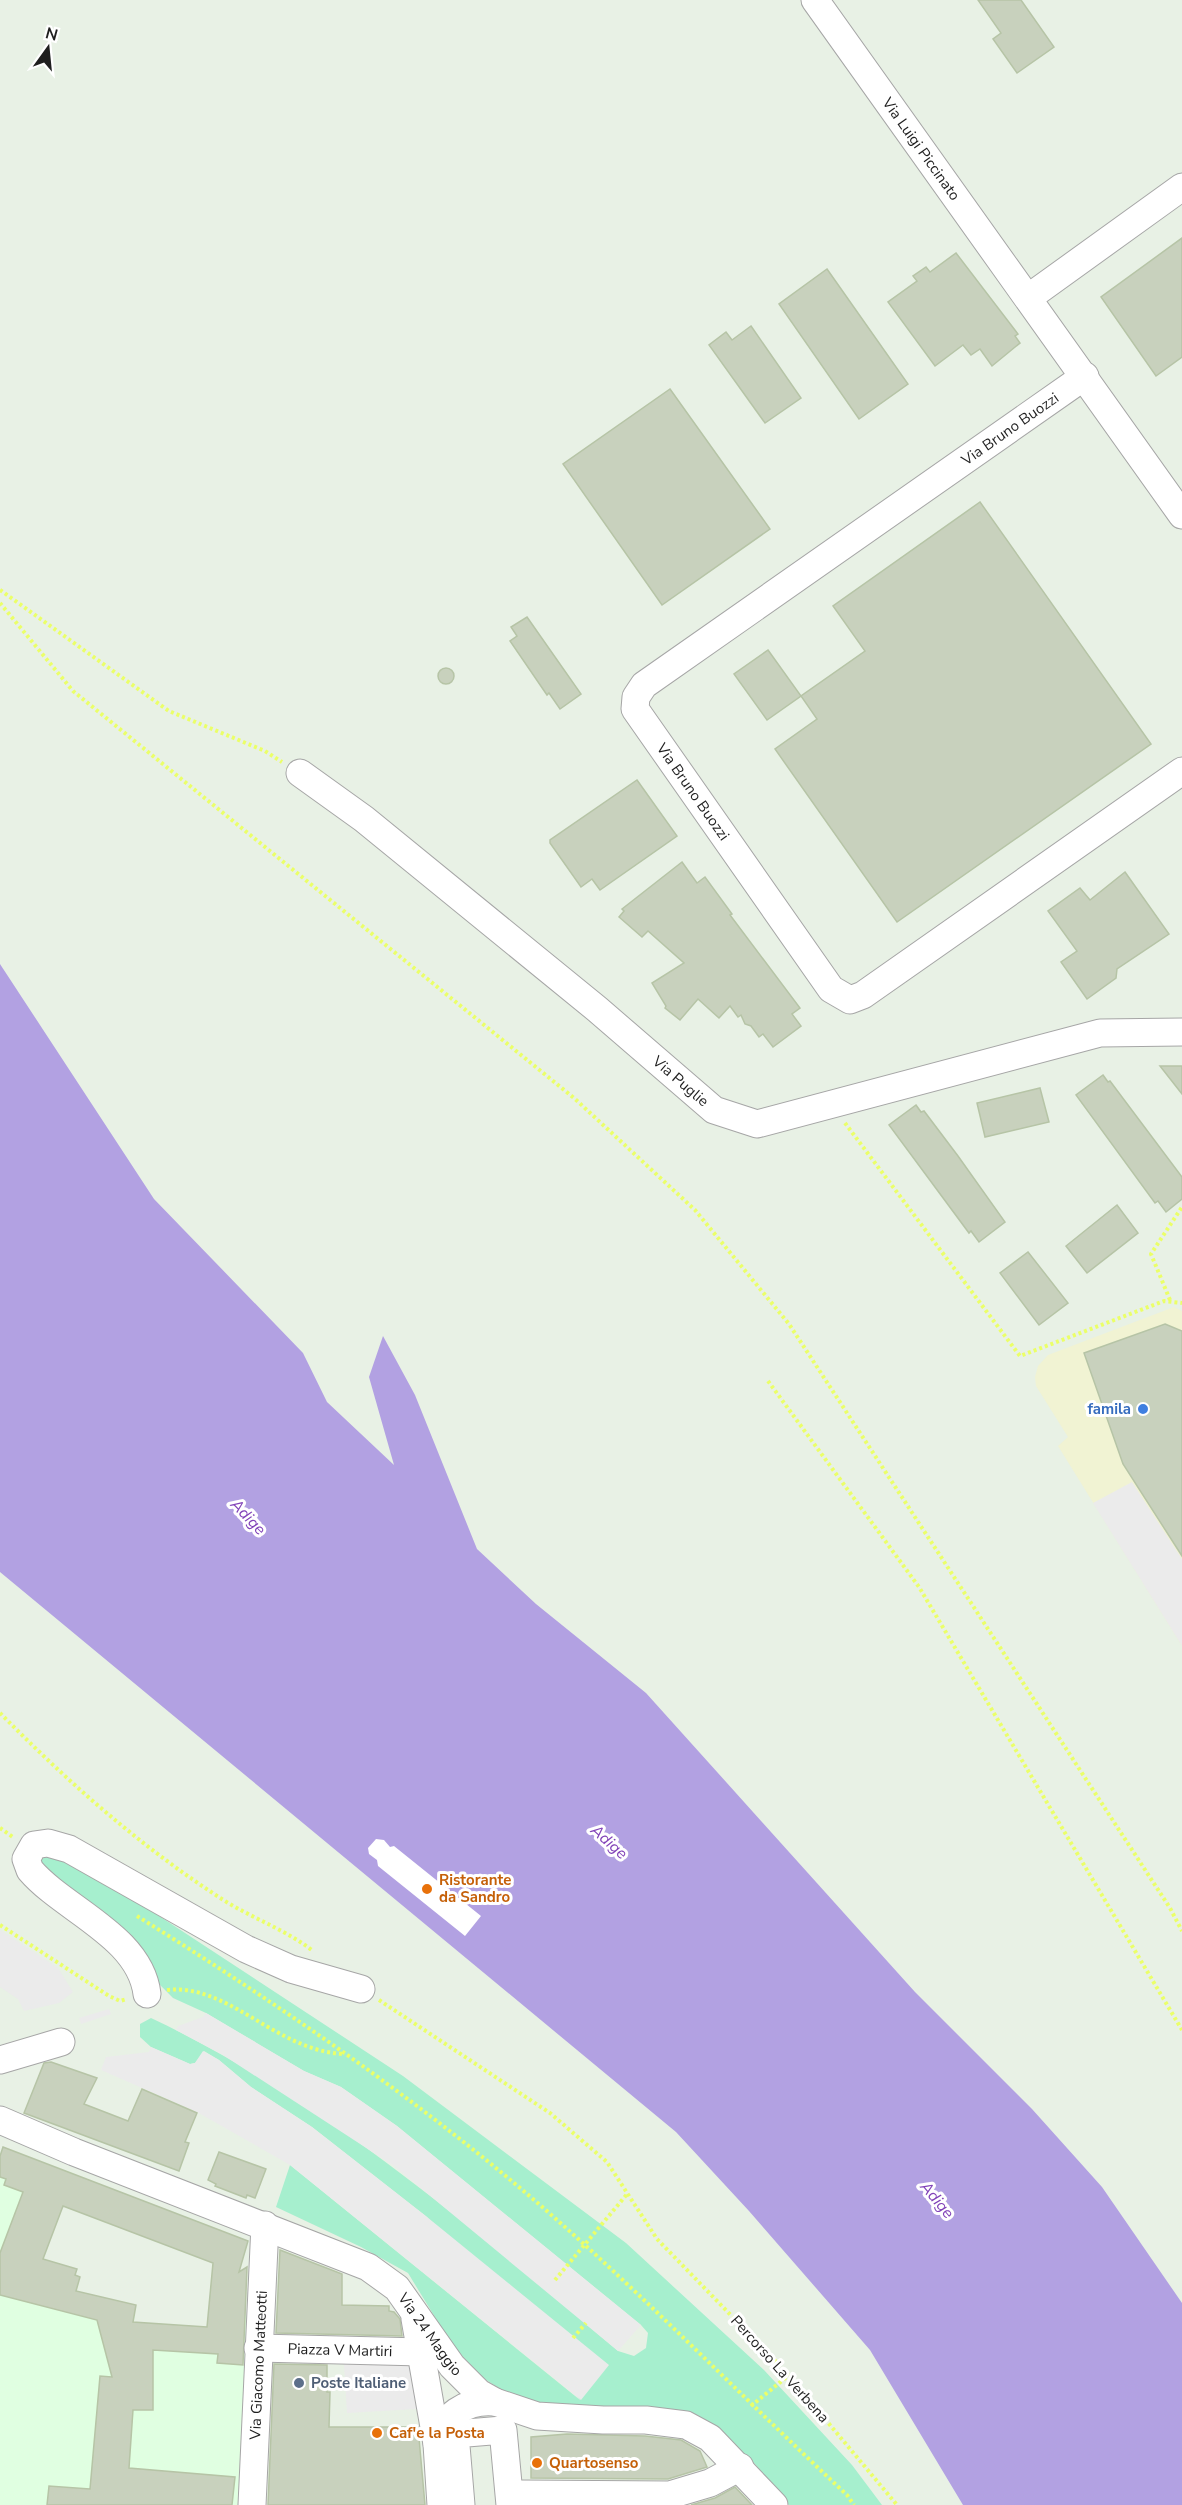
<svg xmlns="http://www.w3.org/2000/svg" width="1182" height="2505" viewBox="0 0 1182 2505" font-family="'Nunito Sans',sans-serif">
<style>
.commercial{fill:#f1f3d3}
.education{fill:#e0ffe1}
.grass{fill:#a6efce}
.parking{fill:#ebebeb}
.water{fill:#b2a1e2}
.pier{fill:#fff}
.building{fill:#c8d1bd;stroke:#b6c4a6;stroke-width:1.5;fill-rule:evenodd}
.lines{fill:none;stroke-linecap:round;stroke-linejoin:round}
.minor-casing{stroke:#a6a6a6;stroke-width:29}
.path{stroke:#ebff68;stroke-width:4;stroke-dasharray:3 3;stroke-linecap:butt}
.minor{stroke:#fff;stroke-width:27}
.shop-dot{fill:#3f7fe0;stroke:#fff;stroke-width:2}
.food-dot{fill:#e8710a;stroke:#fff;stroke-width:2}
.service-dot{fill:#5c6f8a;stroke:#fff;stroke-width:2}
.labels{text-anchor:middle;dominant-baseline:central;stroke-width:6;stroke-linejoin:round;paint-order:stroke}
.street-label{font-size:15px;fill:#1f1f1f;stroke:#fff}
.shop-label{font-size:15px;font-weight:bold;fill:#366cbe;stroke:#fff;text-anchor:end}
.food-label{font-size:15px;font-weight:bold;fill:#c56008;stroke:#fff;text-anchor:start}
.service-label{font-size:15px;font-weight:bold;fill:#4e5e75;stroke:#fff;text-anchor:start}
.water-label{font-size:16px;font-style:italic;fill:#8142b8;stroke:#fff}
</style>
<rect width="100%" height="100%" fill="#e8f1e5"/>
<path class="commercial" d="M1174,1307L1182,1311V1646L1058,1446L1068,1437L1036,1386L1035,1377L1038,1366L1048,1355Z"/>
<path class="education" d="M3,2147L75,2174L42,2258L77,2269L75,2275L80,2277L75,2295L96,2296L136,2305L134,2322L208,2327L247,2315L238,2505H0V2154Z"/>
<path class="grass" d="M47,1849L63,1853L403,2076L626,2243L764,2370L852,2465L882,2505H789L755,2464L708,2421L666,2409L544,2406L515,2398L483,2378L452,2345L408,2273L361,2247L276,2207L290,2165L580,2400L427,2217L312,2127L251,2087L219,2060L204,2051L195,2063L190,2064L151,2047L140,2037V2024L151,2018C324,2100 472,2227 618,2351L634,2356L646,2348L648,2333L641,2325L397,2126L341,2087L304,2071L206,2013L173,1998L39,1863Z"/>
<g class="parking">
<path d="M1132,1482L1182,1559V1646L1093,1503Z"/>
<path d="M0,1930L58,1968L73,1992L59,2003L24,2011L18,1999L0,1987Z"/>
<path d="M109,2009L111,2014L81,2024L79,2018Z"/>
<path d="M206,2013L304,2071L341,2087L397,2126L641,2325L618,2351L394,2166L223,2055L176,2030L178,2026L203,2017Z"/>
<path d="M151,2047L190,2064L195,2063L203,2051L219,2060L251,2087L312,2127L427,2217L609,2365L581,2400L290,2165L197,2112L101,2070L106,2057L149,2052Z"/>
<path d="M413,2360L416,2409L347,2413L344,2364Z"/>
</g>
<path class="water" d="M0,964L154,1199L303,1353L327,1402L394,1465L369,1377L383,1336L415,1395L477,1549L536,1604L646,1693L915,1992L1032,2109L1102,2187L1182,2303V2505H963L870,2350L749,2211L676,2132L0,1572Z"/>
<path class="pier" d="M376,1839L384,1840L390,1847L394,1846L481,1916L465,1936L378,1866L377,1860L369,1854L368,1848Z"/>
<g class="building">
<path d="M978,0H1021L1054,47L1017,73L993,39L1001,33Z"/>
<path d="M1182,238V357L1156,376L1101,297Z"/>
<path d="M956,253L1018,334L1015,336L1020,343L992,366L980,349L971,355L963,345L935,366L888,302L917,281L913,276L926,267L930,272Z"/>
<path d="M827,269L908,384L859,419L779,304Z"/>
<path d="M751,326L801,398L765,423L709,345L726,332L732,340Z"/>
<path d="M670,389L770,529L662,605L563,464Z"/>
<path d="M980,502L1151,744L897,922L775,749L817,719L801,696L865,651L833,606Z"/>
<path d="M527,617L581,694L560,709L549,693L547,695L510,641L517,636L511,627Z"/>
<path d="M768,650L801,696L767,720L734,674Z"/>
<circle cx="446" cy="676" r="8"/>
<path d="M637,780L677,836L600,890L592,879L581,887L550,843V840Z"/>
<path d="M682,862L697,883L705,877L732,914L730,915L800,1008L792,1014L801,1026L773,1047L763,1034L759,1037L751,1026L745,1024L741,1015L738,1017L730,1006L719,1018L698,999L680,1020L665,1008L666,1006L652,983L684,963L648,931L642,937L619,917L624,911L622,909Z"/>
<path d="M1125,872L1169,934L1117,969L1116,978L1087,999L1061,962L1077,951L1048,911L1080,888L1090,900Z"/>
<path d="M1160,1066H1182V1094Z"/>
<path d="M1103,1075L1108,1082L1110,1081L1182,1177V1199L1166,1212L1158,1201L1155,1203L1076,1095Z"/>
<path d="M1040,1088L1049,1122L985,1137L977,1103Z"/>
<path d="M916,1105L921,1112L924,1111L958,1156L1005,1222L979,1242L971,1231L969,1233L889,1125Z"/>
<path d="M1117,1205L1138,1233L1087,1273L1066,1246Z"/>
<path d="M1028,1252L1068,1303L1039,1325L1000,1273Z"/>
<path d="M1165,1324L1182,1331V1556L1123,1464L1084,1353Z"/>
<path d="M51,2062L97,2078L84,2104L128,2121L142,2089L197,2113L185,2142L189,2143L179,2171L24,2113L44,2063Z"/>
<path d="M3,2147L248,2241L239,2272L247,2267L243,2365L217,2363L218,2354L153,2350V2410H133L129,2468L235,2477L232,2505H47L49,2486L90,2489L100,2376L112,2377L97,2320L0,2295V2253L23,2192L4,2185L6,2179L0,2177V2156ZM63,2206L213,2263L207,2327L133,2322L136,2305L76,2291L80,2277L75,2275L77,2269L43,2259Z"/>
<path d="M219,2152L266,2169L255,2198L247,2195L246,2198L215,2186L216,2184L208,2180Z"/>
<path d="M280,2250L342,2274V2305L389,2306V2311L394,2312L400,2319L402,2336L276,2333Z"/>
<path d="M274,2364L327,2365V2392H330L329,2427H418L425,2505H268Z"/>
<path d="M567,2434L645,2436L681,2440L700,2451L707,2467L668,2479L531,2478V2437Z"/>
<path d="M735,2487L752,2505H691L715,2498Z"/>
</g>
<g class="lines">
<defs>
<g id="minor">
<path id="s1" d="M815,0L1182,515"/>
<path d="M1028,298L1182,187"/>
<path id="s2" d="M1085,376L644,685L636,697L635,709L831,989L850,1000L863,995L1182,771"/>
<path id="s3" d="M300,773L364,819L597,1009L714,1110L757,1124L1100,1033L1182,1032"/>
<path d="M147,1994C140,1936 64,1910 30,1870L26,1859L34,1845L48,1843L69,1849L246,1949L291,1969L361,1989"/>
<path d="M0,2060L61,2042"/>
<path id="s4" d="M0,2120L74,2152L368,2267L397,2288L452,2366L479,2393L495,2402L537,2416L603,2420H646L686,2425L710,2438L774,2505"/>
<path d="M415,2319L437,2444L441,2505"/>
<path id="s5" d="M258,2348L422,2352"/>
<path d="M437,2444C442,2416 466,2399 495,2402"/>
<path d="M520,2494L670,2495L710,2483L740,2467"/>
<path id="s6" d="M252,2505L265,2225"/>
<path d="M461,2505L455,2434L503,2430L510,2505"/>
</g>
</defs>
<use href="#minor" class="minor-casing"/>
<g class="path">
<path d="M0,590L169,711L265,751L282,762"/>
<path d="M0,603L73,691L574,1098L695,1210L789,1324L1170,1908L1182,1931"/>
<path d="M845,1123L1020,1356L1164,1301L1182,1303"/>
<path d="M1170,1300L1151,1254L1182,1207"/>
<path d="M768,1381L919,1587L1182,2030"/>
<path d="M0,1713C69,1783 142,1848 225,1901C254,1919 286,1930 313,1951"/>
<path d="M0,1828L14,1838"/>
<path d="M137,1916C294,2014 450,2121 586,2246C675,2327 759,2413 847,2495L854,2505"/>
<path d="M0,1925L109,1996L120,2001L127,1999"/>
<path d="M167,1990C229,1983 277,2052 345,2054"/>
<path d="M379,2000L550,2113L607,2162L657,2239L784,2370L897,2505"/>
<path d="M555,2280L628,2193"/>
<path d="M573,2338L586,2323"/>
<path d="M751,2406L789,2375"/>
</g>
<use href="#minor" class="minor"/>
</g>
<circle class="shop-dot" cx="1143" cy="1409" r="6"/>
<g class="food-dot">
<circle cx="427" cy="1889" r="6"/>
<circle cx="377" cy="2433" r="6"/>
<circle cx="537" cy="2463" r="6"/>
</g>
<circle class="service-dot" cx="299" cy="2383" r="6"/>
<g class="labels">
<g class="street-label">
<text stroke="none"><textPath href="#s1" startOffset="183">Via Luigi Piccinato</textPath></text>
<text transform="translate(1010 429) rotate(-35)">Via Bruno Buozzi</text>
<text stroke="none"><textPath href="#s2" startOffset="666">Via Bruno Buozzi</textPath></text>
<text stroke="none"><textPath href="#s3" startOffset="490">Via Puglie</textPath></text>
<text stroke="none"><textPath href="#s4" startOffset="489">Via 24 Maggio</textPath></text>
<text stroke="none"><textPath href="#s5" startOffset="82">Piazza V Martiri</textPath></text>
<text stroke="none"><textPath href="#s6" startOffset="140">Via Giacomo Matteotti</textPath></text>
<text transform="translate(780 2369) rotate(48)">Percorso La Verbena</text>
</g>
<g class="shop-label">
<text x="1131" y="1409">famila</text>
</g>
<g class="food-label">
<text x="439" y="1880">Ristorante<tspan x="439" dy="17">da Sandro</tspan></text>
<text x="389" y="2433">Caf'e la Posta</text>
<text x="549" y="2463">Quartosenso</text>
</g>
<g class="service-label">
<text x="311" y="2383">Poste Italiane</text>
</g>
<g class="water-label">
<text transform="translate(248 1517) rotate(46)">Adige</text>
<text transform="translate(609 1842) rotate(42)">Adige</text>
<text transform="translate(937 2200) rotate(50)">Adige</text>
</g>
</g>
<g transform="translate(48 48) rotate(15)" stroke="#ffffff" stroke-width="4.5" paint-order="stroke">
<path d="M0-4.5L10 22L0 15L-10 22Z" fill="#1f1f1f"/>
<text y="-9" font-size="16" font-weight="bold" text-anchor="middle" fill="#1f1f1f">N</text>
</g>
</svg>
